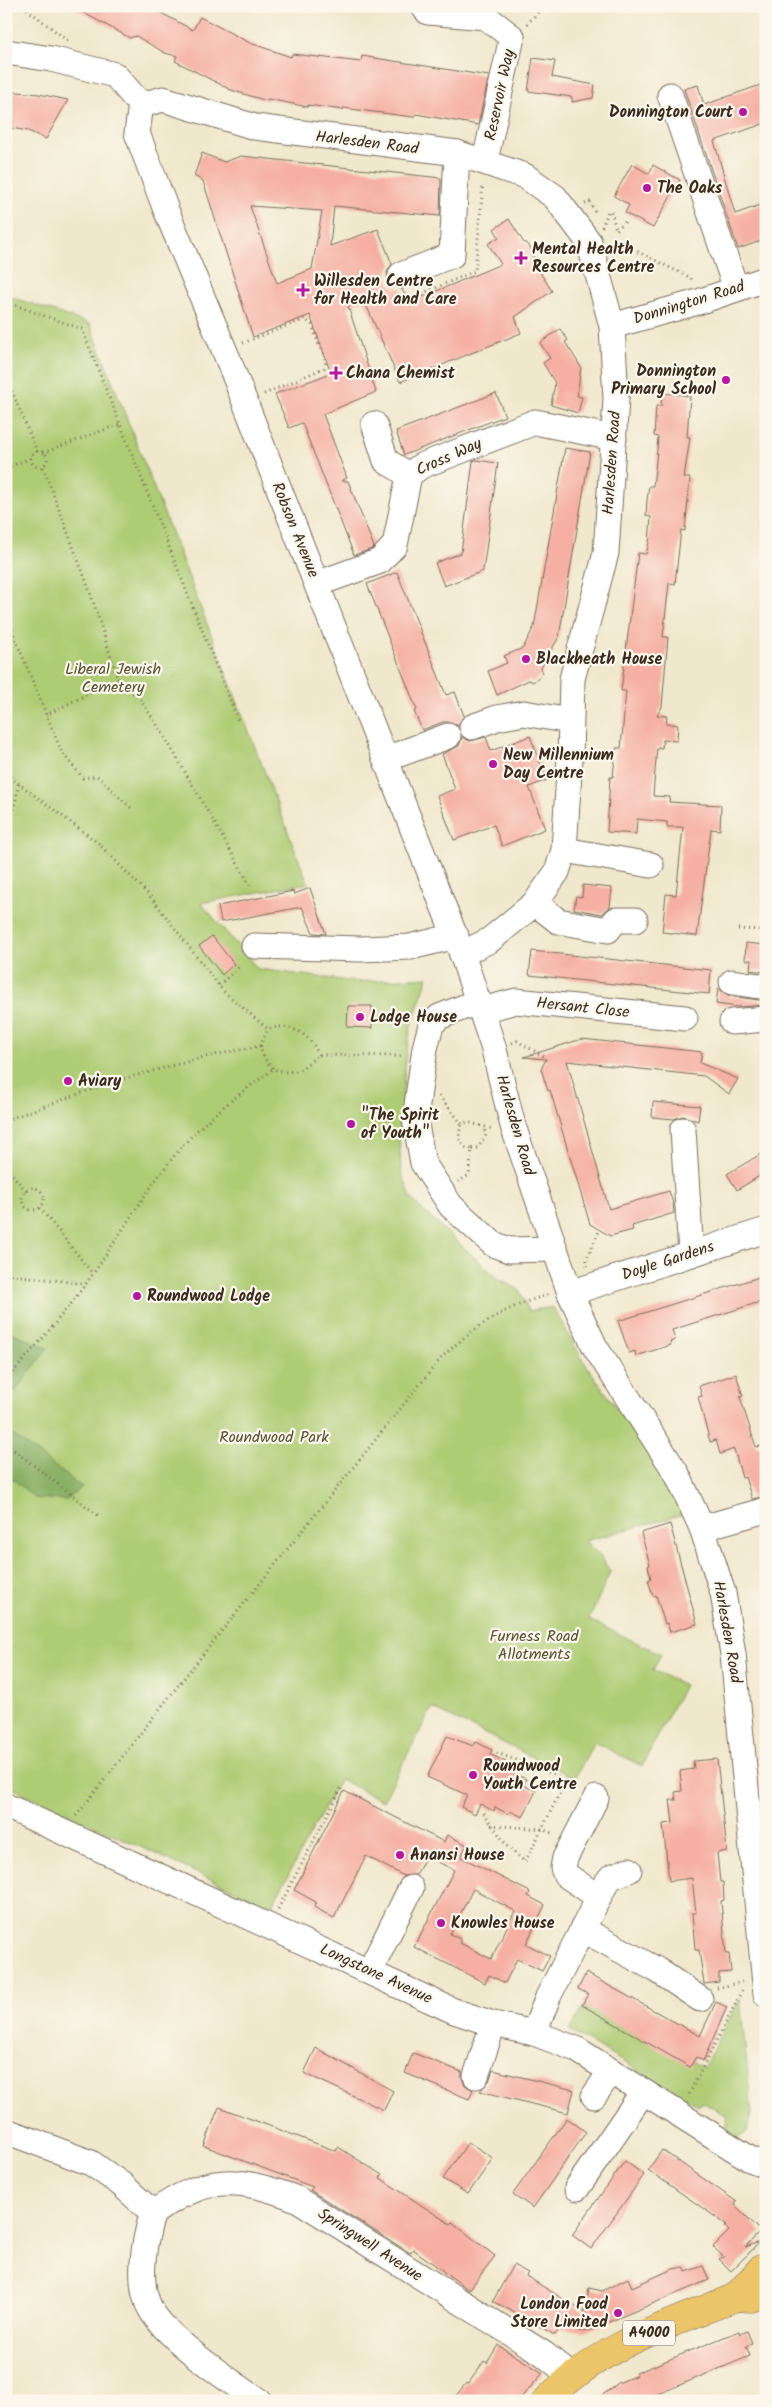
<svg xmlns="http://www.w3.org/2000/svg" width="772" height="2407" viewBox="0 0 772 2407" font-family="Kalam,sans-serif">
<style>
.green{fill:#aecc73;stroke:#747b48}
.forest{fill:#8ab065;stroke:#626d42}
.building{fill:#f5b0a3;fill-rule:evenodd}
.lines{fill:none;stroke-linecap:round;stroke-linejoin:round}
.minor-casing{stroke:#7a6c5b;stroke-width:27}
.major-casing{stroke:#7a6c5b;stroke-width:29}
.path{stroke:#7a6c5b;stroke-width:3;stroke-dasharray:1 4;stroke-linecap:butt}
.minor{stroke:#fff;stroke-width:25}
.major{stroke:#edc569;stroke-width:28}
.poi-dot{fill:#b5179e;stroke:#fbf7ec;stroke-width:2}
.labels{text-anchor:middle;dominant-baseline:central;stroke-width:4.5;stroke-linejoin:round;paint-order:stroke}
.shield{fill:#fbf7ec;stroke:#75685c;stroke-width:1}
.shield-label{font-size:15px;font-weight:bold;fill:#3b2a1e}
.street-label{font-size:16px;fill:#3b2a1e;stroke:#fbf7ec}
.poi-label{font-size:16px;font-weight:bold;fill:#3b2a1e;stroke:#fbf7ec;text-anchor:start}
.park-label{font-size:16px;fill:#585233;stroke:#fbf7ec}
</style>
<rect width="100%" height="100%" fill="#fbf7ec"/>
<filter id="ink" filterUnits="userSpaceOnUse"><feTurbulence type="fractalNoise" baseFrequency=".02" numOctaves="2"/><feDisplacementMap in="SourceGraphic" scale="10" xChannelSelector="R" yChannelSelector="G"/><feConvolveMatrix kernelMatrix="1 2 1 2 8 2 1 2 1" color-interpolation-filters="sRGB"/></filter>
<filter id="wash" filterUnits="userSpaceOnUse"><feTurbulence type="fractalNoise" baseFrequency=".0096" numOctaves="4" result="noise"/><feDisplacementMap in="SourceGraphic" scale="20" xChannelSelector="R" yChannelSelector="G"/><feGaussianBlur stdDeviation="1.12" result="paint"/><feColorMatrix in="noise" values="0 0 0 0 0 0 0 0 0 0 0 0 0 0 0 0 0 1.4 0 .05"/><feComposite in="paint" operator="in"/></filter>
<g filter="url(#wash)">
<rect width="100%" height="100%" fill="#f0e8cc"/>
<g class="green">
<path d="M6,295L90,324L308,883L201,903L258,969L356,982L428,977L411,1026L406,1056L399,1136L401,1171L411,1198L419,1207L496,1277L519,1290L529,1311L553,1307L582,1359L650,1456L684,1514L585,1541L602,1558L610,1572L589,1620L661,1654L653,1670L684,1685L642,1766L594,1742L575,1778L432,1708L383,1801L340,1779L271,1907L6,1785Z"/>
<path d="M587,1999L703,2068L740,1999L752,2114L747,2132L738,2139L727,2133V2116L702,2102L699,2106L570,2031Z"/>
</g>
<g class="forest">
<path d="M6,1330L48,1348L6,1403Z"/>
<path d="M6,1430L82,1487L66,1500L35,1498L6,1473Z"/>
</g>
<g id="blocks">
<g class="building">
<path d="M71,6H148L193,30L200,17L250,43L291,57L292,54L361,62L362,56L489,76L478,125L416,114L413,117L343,108V110L308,105V107L268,99L267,101L231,90L175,61L177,56L165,53L136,36L130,38Z"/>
<path d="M533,58L555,61L552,77L595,85L593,98L572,102V97L528,91Z"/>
<path d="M766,83V123L714,141L735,214L766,203V239L738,249L684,89L698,85L704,105Z"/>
<path d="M6,91L39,94L68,100L46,139L28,131L11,128L13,121H6Z"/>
<path d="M202,153L224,162L241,156L441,178L440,216L334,206L330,246L378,229L392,264L387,272L388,281L392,286L402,289L408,303L501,264L488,244L499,237L494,229L509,219L524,243H527L534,253L532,255L536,260L534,263L552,291L515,317L521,333L400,382L364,300L348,306L376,392L323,414L347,478L341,481H348L374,547L372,549L354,555L302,423L289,428L275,394L331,373L310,315L253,337L203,181L194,176ZM250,206L322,211L312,269L277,283Z"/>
<path d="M632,164L649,174L653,165L680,180L653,228L625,213L629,205L614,196Z"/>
<path d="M560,329L568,340L565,342L581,367L577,396L582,397L578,413L551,405L555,383L543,363L550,358L540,343Z"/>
<path d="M496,393L505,416L404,455L396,431Z"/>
<path d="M662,393L690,396L687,437H690L684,478H690L685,531L681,530L675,584L669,583L663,637H668L664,683L662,707L657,715L667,716L666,723L678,725L677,741L663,740L662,748L657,747L653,796L670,797L669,802L721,805L720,830L711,829L697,936L662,932L666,894L676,895L683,827H667V822L637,819L636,834L607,832L610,777H613L616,748H621L626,691H621L638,553L646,554L649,543L651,517L646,516L647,500L649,486H653L656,461L658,437L654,436L656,406H661Z"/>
<path d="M565,448L590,452L559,637L541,668L543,673L533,682L529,680L497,695L488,671L507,663L504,656L523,648L534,627Z"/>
<path d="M476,460L498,463L483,571L444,586L435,563L461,553L473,461Z"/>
<path d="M397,572L446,695L455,692L464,716L458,726L451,722H443L422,730L414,711L417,710L367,584Z"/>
<path d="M530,736L547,780L529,787L545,829L502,846L494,825L454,840L437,796L455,789L442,754L459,746L462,737L470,741L486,737L491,751Z"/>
<path d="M583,885L612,888L610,907L602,914L574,909L576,896L582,897Z"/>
<path d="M310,888L326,934L313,933L302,907L221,922L218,906L293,891L294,894Z"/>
<path d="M212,936L234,964L222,975L199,946Z"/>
<path d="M746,943L766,945V972L750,970L751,960H745Z"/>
<path d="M532,951L711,970L709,994L529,975Z"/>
<path d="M718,988L729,996L766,1001V1005L738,1007L716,1004Z"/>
<path d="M348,1006H372V1028L347,1027Z"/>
<path d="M582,1039L702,1052L700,1063L738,1079L729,1094L704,1076L567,1061L609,1209L669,1191L673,1203L674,1213L632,1226L633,1230L610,1236L590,1224L550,1090L548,1091L541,1069L546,1059L524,1057Z"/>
<path d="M653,1102L700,1106L698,1121L683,1116L674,1119L652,1117Z"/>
<path d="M766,1151V1172L737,1190L727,1174Z"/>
<path d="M766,1275V1300L672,1330L675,1340L670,1342L671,1345L636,1356L635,1351L629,1353L618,1321Z"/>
<path d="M736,1374L743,1396L740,1397L756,1447L762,1446L766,1457V1496L752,1499L745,1477L742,1478L734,1449L720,1454L716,1440L710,1442L698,1397L702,1396L699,1386Z"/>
<path d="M670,1524L697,1624L670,1632L667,1623L665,1624L656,1595L653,1596L648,1580L651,1579L648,1566L650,1565L641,1533Z"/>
<path d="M447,1736L473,1746L476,1742L492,1750L490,1754L515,1767L512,1773L526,1779L523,1785L536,1791L523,1817L510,1811L508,1814L495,1807L494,1811L480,1804L475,1814L461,1807L467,1795L427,1777Z"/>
<path d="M717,1759L727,1851L717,1853L720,1882H723L724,1900L721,1901L726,1954H729L731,1972L719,1973V1982L704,1984L699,1950H695L692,1913H696L692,1878L669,1881L663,1824L673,1823L670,1800H676L675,1792L682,1791L680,1771L694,1769L693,1761Z"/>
<path d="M344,1791L444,1842L447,1835L467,1845L461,1857L530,1892L528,1896L545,1905L526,1944L550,1956L542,1971L517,1959L505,1983L489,1975L485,1983L414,1947L454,1870L426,1856L416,1875L404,1876L366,1856L334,1918L314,1907L316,1902L294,1890ZM473,1889L515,1911L491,1959L460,1943V1939L450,1934Z"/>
<path d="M586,1973L700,2036L716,2002L727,2007L703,2061L696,2057L690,2067L582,2005L588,1994L578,1989Z"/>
<path d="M316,2048L393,2091L384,2110L304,2073Z"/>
<path d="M413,2053L462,2072V2078L465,2085L473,2090L469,2099L405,2073Z"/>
<path d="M493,2070L574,2090L568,2113L480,2091L489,2081Z"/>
<path d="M219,2107L336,2151L338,2147L382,2175L380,2178L450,2224L452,2222L495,2256L469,2290L413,2249L410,2253L310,2190L313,2187L204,2146Z"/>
<path d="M567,2118L586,2132L533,2208L513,2194Z"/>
<path d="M468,2142L493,2158L468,2194L443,2179Z"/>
<path d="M662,2150L737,2202L735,2205L761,2231L745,2247L760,2242L731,2271L719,2259L724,2257L713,2247L729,2231L725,2227L727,2225L648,2170Z"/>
<path d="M625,2161L644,2175L591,2249L572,2235Z"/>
<path d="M513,2265L528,2273L526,2276L584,2312L589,2288L602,2291L628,2278L632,2287L673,2269L684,2267L686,2272L703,2266L709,2280L585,2332L560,2328L555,2335L493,2301Z"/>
<path d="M739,2331L740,2334L747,2331L752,2343L746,2346L750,2356L641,2401H595L618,2383L637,2375L636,2373Z"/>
<path d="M498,2345L543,2373L518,2401H452L466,2383L468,2384L484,2361L487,2363Z"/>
</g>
</g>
</g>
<g filter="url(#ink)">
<use href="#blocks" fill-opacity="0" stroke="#7a6c5b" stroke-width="1"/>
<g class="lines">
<defs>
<g id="minor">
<path d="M423,6L428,12L486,17L512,37L485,161"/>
<path d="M6,52L51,59L115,75L141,105"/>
<path d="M670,95L736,289"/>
<path d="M141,105L137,133L166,210L228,359L462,954L493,1046L513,1126L570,1293L595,1347L677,1474L702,1528L723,1593L733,1654L766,1994"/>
<path d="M141,105L163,99L255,127L457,153L525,176L555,197L589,242L612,326L616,399L606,553L572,679L570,757L564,850L557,872L535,903L490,940L462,954"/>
<path d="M401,275L452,255L457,153"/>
<path d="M612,326L698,302L766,279"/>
<path d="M374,424L386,461L409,475"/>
<path d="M317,584L380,561L395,545L409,475L421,466L535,422L614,438"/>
<path d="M472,727L497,718L524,713L570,721"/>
<path d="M386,759L448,736"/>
<path d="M564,850L651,865"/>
<path d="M535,903L558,921L608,930L616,920H635"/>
<path d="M254,946L361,949L410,947L456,936"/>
<path d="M732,982L766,987"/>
<path d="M479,1001L439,1017L431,1025L425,1048L415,1119L423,1163L451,1206L493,1244L509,1250L554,1249"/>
<path d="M482,1010L516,1001L685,1018"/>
<path d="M732,1022L766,1019"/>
<path d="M683,1130L691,1254"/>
<path d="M570,1293L766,1230"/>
<path d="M702,1528L766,1510"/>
<path d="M596,1798L565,1858L563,1868L566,1875L598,1897"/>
<path d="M6,1806L454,2011L493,2024L534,2033L576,2049L750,2159L766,2165"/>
<path d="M582,1929L657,1970L700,1999"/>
<path d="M370,1971L411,1888"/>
<path d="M534,2033L548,1997L605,1885L611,1877L629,1870"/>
<path d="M476,2076L493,2024"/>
<path d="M594,2096L611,2071"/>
<path d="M6,2131L91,2163L121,2184L153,2213"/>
<path d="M577,2188L643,2092"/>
<path d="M153,2213C207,2175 236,2176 297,2199L544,2354L571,2376"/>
<path d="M153,2213C144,2239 136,2285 151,2310C167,2339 230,2381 259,2401"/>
</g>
<g id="major">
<path d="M736,2297L761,2269H766"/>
<path d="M546,2401C600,2345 666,2326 736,2297L751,2298L766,2292"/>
</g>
</defs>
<use href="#minor" class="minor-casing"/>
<use href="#major" class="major-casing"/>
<g class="path">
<path d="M23,6L68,41"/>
<path d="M527,24L544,6"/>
<path d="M585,204L590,202L596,214"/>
<path d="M602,227L608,212L611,211L616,230L625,222"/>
<path d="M610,244L618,242L691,278L692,282"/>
<path d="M406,294L409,299L475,271L483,184"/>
<path d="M6,302L82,329L238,720"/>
<path d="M243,343L305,319L312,325L319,345"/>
<path d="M6,377L37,452"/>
<path d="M264,394L324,368L326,361L320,344"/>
<circle cx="39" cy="459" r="8"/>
<path d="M43,453L120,424"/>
<path d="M43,467L88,586L118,679L46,715"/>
<path d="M6,468L31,458"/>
<path d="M6,616L62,753L83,778L97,776L132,809"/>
<path d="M118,679L139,698L162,732L250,885"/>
<path d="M6,774L97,842L150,896L223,991L268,1029C290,1022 310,1034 319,1055"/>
<path d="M6,849L19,783"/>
<path d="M738,929L766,930"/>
<path d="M219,985L241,965"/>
<path d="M512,1043L517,1041L547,1058"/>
<path d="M260,1046L268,1029"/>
<path d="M439,1096L462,1124L467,1122L493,1129"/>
<path d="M6,1120L112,1082L204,1057L260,1046L264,1058L273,1069"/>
<path d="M472,1149L478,1148L486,1135L484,1128"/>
<path d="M6,1167L26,1191"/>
<path d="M458,1182L469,1175L472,1149L464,1147C458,1138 458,1134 462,1124"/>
<circle cx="33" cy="1199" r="11"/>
<path d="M40,1208L93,1274"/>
<path d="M587,1266V1258L600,1229"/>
<path d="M6,1274L85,1284"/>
<path d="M6,1380C36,1346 66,1312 92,1275C122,1233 147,1187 181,1148C207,1117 241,1093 273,1069L285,1072L298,1071L319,1055L404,1056"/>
<path d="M6,1444L99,1516"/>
<path d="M484,1813L507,1846L525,1862L563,1787L557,1775L494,1752"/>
<path d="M76,1816L180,1683L442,1357C478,1324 503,1308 550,1294"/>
<path d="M491,1825L542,1829L554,1834"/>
<path d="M278,1909L342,1787"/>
<path d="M717,1988L742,1982"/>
<path d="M689,2094L743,1989"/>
</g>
<use href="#minor" class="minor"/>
<use href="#major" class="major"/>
</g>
</g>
<g class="poi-dot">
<circle cx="743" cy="112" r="5"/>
<circle cx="647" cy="188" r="5"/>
<path d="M518.5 250.5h5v5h5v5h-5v5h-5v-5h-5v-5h5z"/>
<path d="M300.5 282.5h5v5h5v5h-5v5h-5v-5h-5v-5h5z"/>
<path d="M333.5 365.5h5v5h5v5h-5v5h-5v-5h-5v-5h5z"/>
<circle cx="726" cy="380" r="5"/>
<circle cx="526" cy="659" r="5"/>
<circle cx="493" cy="764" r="5"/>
<circle cx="360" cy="1017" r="5"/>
<circle cx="68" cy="1081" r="5"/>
<circle cx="351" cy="1124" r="5"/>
<circle cx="137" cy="1296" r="5"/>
<circle cx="473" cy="1775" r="5"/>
<circle cx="400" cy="1855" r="5"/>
<circle cx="441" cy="1923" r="5"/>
<circle cx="618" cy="2313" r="5"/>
</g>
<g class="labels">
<rect class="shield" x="623" y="2320.5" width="52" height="25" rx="4"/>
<g class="shield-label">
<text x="649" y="2333">A4000</text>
</g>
<g class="street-label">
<text transform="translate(500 95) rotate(-78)">Reservoir Way</text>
<text transform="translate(367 143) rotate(7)">Harlesden Road</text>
<text transform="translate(689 303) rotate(-17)">Donnington Road</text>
<text transform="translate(449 457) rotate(-24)">Cross Way</text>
<text transform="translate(612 463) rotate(-86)">Harlesden Road</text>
<text transform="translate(295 530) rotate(68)">Robson Avenue</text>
<text transform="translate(583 1008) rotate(6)">Hersant Close</text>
<text transform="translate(515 1125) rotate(74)">Harlesden Road</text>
<text transform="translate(668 1261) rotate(-18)">Doyle Gardens</text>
<text transform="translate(727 1632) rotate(80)">Harlesden Road</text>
<text transform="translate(376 1974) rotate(25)">Longstone Avenue</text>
<text transform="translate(370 2245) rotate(33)">Springwell Avenue</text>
</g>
<g class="poi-label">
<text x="733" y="112" text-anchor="end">Donnington Court</text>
<text x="657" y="188">The Oaks</text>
<text x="532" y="249">Mental Health<tspan x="532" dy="18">Resources Centre</tspan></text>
<text x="314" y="281">Willesden Centre<tspan x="314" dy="18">for Health and Care</tspan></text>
<text x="716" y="371" text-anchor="end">Donnington<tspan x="716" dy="18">Primary School</tspan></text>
<text x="346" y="373">Chana Chemist</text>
<text x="536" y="659">Blackheath House</text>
<text x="503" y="755">New Millennium<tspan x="503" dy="18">Day Centre</tspan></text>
<text x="370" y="1017">Lodge House</text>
<text x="78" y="1081">Aviary</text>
<text x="361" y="1115">"The Spirit<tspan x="361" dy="18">of Youth"</tspan></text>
<text x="147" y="1296">Roundwood Lodge</text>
<text x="483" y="1766">Roundwood<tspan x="483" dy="18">Youth Centre</tspan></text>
<text x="410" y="1855">Anansi House</text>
<text x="451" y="1923">Knowles House</text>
<text x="608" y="2304" text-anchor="end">London Food<tspan x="608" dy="18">Store Limited</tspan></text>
</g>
<g class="park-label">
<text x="113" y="669">Liberal Jewish<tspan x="113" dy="18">Cemetery</tspan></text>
<text x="274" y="1437">Roundwood Park</text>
<text x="534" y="1636">Furness Road<tspan x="534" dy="18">Allotments</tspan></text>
</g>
</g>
<rect width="772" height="2407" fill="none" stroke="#fbf7ec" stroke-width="25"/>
</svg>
